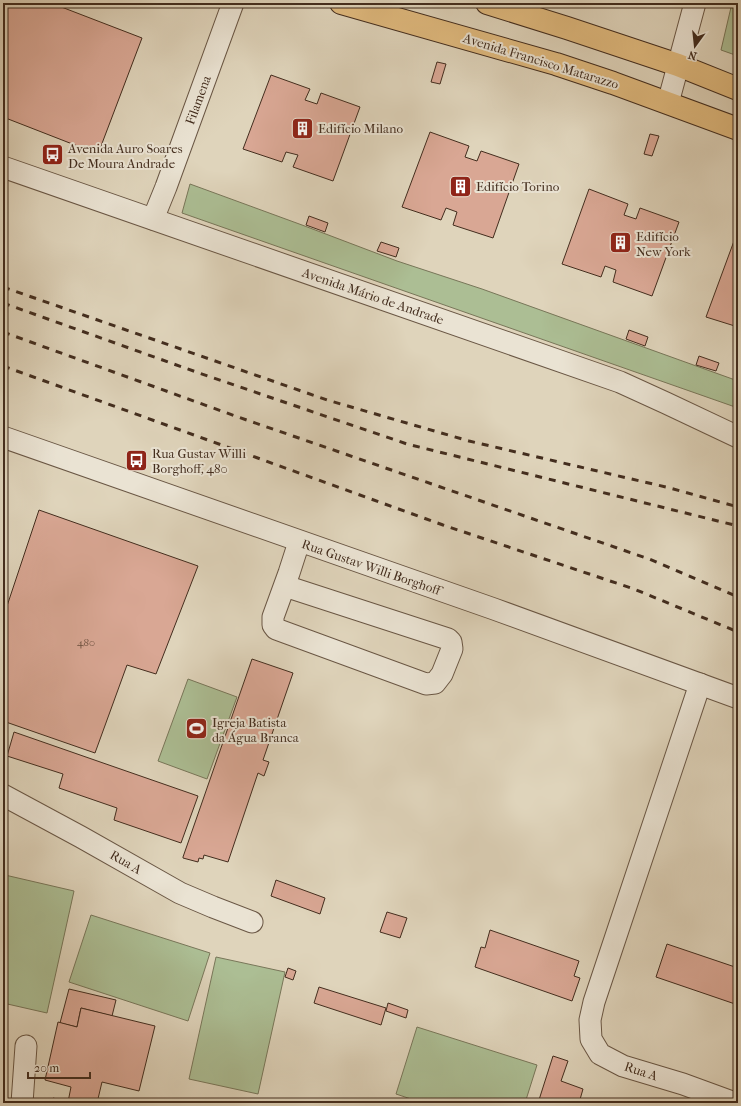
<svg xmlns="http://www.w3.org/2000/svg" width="741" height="1106" viewBox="0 0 741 1106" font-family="'IM FELL French Canon',serif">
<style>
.green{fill:#acbe94;stroke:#787659}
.building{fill:#d9a794;stroke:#432d1e}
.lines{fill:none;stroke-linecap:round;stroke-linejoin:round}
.minor-casing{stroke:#6a5745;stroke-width:23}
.major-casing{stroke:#432d1e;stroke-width:24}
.minor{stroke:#eae3d3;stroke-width:21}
.major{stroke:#e0ba7e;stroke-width:22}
.rail{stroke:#432d1e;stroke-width:3;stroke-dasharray:7 7;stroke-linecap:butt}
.labels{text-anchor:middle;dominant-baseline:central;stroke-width:4;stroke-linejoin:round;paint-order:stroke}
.number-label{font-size:11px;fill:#684c3c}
.street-label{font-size:13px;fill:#432d1e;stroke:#eae3d3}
.poi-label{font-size:13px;fill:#432d1e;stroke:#eae3d3;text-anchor:start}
</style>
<rect width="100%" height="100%" fill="#dfd4bb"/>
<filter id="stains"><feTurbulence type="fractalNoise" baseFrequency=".005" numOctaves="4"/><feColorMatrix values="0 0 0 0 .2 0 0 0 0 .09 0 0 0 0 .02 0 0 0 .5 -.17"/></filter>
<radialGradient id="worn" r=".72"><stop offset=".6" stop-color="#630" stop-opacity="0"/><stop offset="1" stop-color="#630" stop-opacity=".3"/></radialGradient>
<g class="green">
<path d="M732,3H738V56L721,50Z"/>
<path d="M190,184L302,225L397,261L482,289L738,381V408L182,213Z"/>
<path d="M188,679L237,697L207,779L158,761Z"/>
<path d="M5,875L74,891L47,1013L3,1003V882Z"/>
<path d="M91,915L210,953L188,1021L69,982Z"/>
<path d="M216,957L285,972L258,1094L189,1079Z"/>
<path d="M417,1027L537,1065L525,1103H423L396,1094Z"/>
</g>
<g class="building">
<path d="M3,3H51L142,38L98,154L3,117Z"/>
<path d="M437,62L446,64L440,84L431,82Z"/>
<path d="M271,75L310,89L305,100L317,104L321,93L360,107L333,181L293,167L298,155L286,152L282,162L243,149Z"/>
<path d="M430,132L469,146L465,157L477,161L481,151L519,164L493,238L453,225L457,212L446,208L441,220L402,207Z"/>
<path d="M650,134L659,136L652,156L644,154Z"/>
<path d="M589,189L628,204L624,215L636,219L640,208L679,222L652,296L613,282L616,270L605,266L601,277L562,264Z"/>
<path d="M309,216L328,223L325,232L306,225Z"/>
<path d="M734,241L738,243V327L706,317Z"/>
<path d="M381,242L399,248L396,257L377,251Z"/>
<path d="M629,330L648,337L645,346L626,339Z"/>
<path d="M699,356L719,363L716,371L696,365Z"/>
<path d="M39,510L198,566L156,674L127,665L95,753L3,721V618Z"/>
<path d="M252,659L293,673L263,760L269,762L264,776L258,773L228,862L204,855L203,859L199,858L198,862L183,858V857Z"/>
<path d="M14,732L198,796L181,843L114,820L117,808L59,788L63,774L7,756Z"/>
<path d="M276,880L325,898L320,914L271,896Z"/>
<path d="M387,912L407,918L400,938L380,932Z"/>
<path d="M490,930L579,961L574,976L580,978L572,1001L475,967L481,947L485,948Z"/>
<path d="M667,944L738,968V1005L656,977Z"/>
<path d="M288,968L296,971L293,980L285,977Z"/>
<path d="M319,987L386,1008L381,1025L314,1003Z"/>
<path d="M69,989L116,1000L112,1016L81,1008L77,1027L60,1023Z"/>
<path d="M388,1003L408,1010L406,1018L386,1011Z"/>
<path d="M81,1008L155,1026L139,1091L102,1082L97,1103H71L68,1102L71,1087L45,1080L58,1022L77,1027Z"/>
<path d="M553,1056L568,1061L561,1081L583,1089L579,1103H538Z"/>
<path d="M53,1098L68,1102L71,1103H52Z"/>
</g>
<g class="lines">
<defs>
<g id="minor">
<path d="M668,103L695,3"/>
<path d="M3,167L620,382L666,403L738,437"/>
<path d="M153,219L166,187L233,3"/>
<path d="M3,437L494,609L738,698"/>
<path d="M285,586L448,639L451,642L452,649L442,674L435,683L426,684L276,629L273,625V617L289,573L299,542"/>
<path d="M700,684L594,1002L590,1020L591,1039L600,1054L623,1066L683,1084L735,1103"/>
<path d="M3,795L81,837L180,893L213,907L252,922"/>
<path d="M22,1103L26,1046"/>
</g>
<g id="major">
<path d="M341,3L556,64L613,83L738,129"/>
<path d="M487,3L567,28L678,65L738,89"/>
</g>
</defs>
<use href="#minor" class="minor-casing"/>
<use href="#major" class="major-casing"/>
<use href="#minor" class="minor"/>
<use href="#major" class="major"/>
<g class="rail">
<path d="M3,287L327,400L469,441L670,488L738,507"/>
<path d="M3,303L199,373L407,444L738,526"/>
<path d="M3,332L238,417L649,559L738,597"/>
<path d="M3,366L443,525L634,589L738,632"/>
</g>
</g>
<defs>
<symbol id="building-square" viewBox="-11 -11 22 22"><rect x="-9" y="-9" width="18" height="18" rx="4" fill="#8f2418" stroke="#eae3d3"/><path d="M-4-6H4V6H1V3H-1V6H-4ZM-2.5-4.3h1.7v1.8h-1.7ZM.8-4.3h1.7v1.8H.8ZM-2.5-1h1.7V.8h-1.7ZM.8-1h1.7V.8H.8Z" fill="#fff"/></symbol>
<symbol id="bus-square" viewBox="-11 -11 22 22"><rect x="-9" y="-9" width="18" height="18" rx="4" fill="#8f2418" stroke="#eae3d3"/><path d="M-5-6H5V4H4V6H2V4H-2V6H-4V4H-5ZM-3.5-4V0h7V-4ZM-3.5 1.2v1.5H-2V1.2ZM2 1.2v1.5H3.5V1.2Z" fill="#fff"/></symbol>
<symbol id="stadium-square" viewBox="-11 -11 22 22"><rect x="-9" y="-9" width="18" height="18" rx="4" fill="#8f2418" stroke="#eae3d3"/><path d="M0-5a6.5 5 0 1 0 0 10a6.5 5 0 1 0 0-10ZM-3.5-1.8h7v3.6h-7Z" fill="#fff"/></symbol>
</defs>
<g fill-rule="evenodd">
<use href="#building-square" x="290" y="116" width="25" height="25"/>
<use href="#bus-square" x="40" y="142" width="25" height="25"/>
<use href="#building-square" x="448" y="174" width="25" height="25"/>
<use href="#building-square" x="608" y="230" width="25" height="25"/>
<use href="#bus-square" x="124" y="448" width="25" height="25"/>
<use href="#stadium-square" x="184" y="716" width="25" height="25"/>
</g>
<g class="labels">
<g class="number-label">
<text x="86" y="642">480</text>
</g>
<g class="street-label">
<text transform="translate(541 61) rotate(17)">Avenida Francisco Matarazzo</text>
<text transform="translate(198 100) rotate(-70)">Filamena</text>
<text transform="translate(373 296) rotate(19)">Avenida Mário de Andrade</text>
<text transform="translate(371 567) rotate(19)">Rua Gustav Willi Borghoff</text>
<text transform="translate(126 862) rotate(30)">Rua A</text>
<text transform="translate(641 1071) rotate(18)">Rua A</text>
</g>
<g class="poi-label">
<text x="318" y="128">Edifício Milano</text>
<text x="68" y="148">Avenida Auro Soares<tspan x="68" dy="15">De Moura Andrade</tspan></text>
<text x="476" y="186">Edifício Torino</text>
<text x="636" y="236">Edifício<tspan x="636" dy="15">New York</tspan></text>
<text x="152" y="453">Rua Gustav Willi<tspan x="152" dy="15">Borghoff, 480</tspan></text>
<text x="212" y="722">Igreja Batista<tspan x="212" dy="15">da Água Branca</tspan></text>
</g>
</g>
<rect width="741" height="1106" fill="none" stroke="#dfd4bb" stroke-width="16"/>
<rect x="4" y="4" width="733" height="1098" fill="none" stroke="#432d1e" stroke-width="2"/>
<rect x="8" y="8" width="725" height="1090" fill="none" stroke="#432d1e"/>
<g transform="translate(695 46) rotate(195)" stroke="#eae3d3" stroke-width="3" paint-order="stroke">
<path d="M0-3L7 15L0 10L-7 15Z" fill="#432d1e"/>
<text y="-6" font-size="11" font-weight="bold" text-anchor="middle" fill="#432d1e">N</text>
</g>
<path d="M28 1072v6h62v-6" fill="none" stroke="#432d1e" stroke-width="2"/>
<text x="34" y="1072" font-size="12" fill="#432d1e" stroke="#eae3d3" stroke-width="3" paint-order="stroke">20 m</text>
<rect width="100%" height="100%" filter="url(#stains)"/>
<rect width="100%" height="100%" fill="url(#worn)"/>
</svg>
